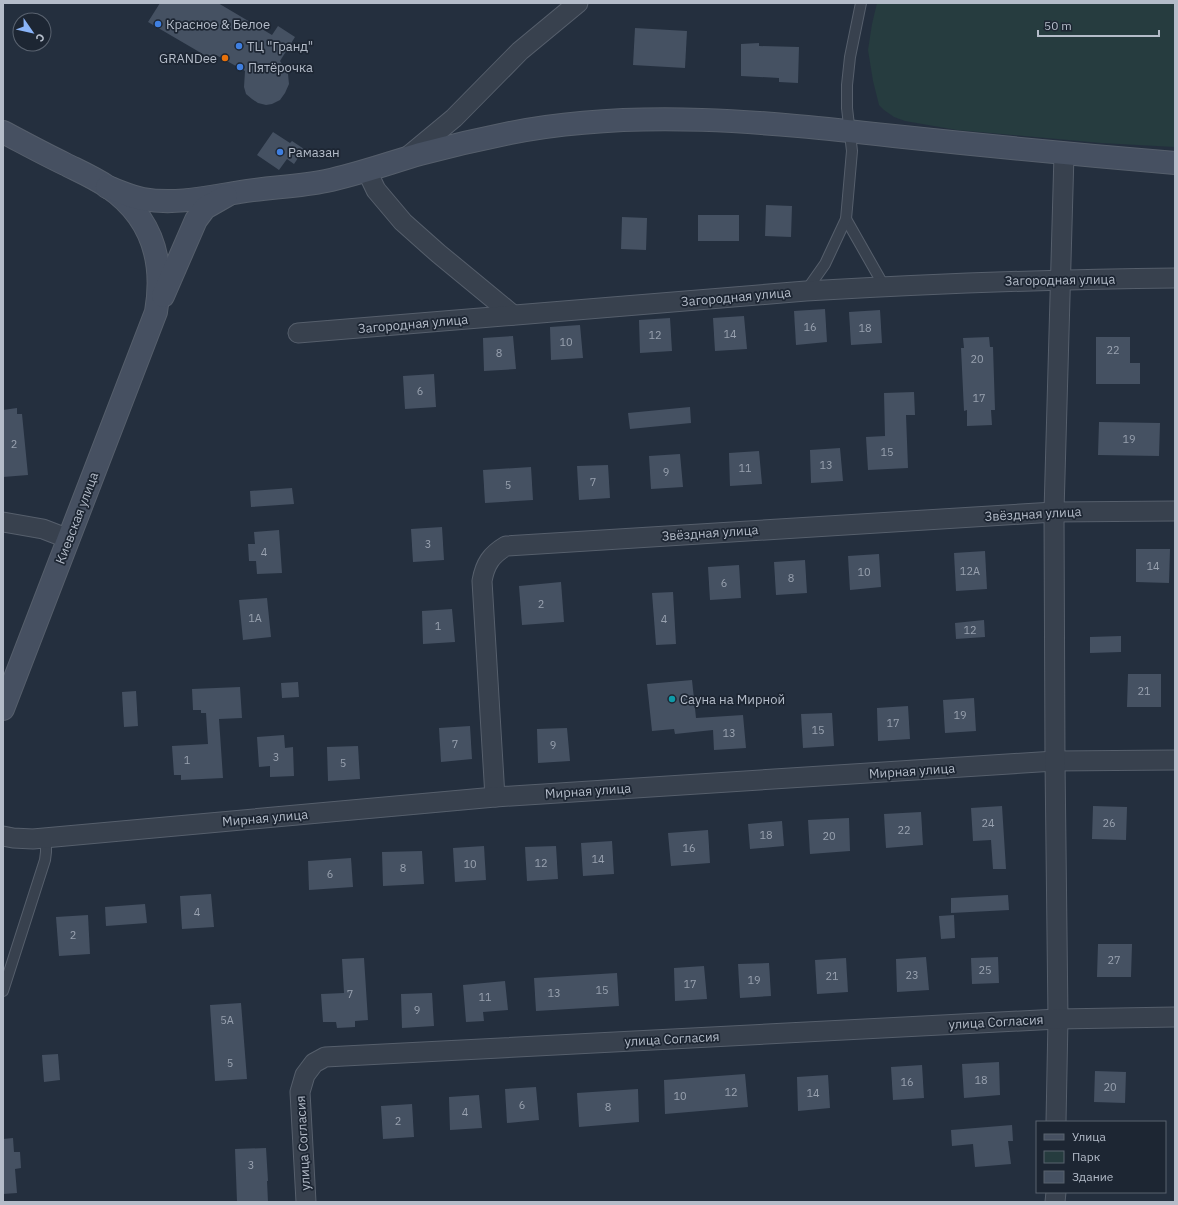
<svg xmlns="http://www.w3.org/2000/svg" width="1178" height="1205" viewBox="0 0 1178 1205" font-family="'IBM Plex Sans',sans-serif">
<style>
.green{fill:#263c3f}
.building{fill:#455162}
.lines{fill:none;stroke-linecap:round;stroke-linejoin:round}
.lane-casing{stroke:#565f6c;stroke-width:12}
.street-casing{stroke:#565f6c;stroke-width:21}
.secondary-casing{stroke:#565f6c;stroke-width:24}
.lane{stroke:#38414e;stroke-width:10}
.street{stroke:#38414e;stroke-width:19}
.secondary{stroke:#465061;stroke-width:22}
.shop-dot{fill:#3f7fe0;stroke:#1d2633;stroke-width:1.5}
.food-dot{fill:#e8710a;stroke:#1d2633;stroke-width:1.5}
.culture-dot{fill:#0f9aa8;stroke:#1d2633;stroke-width:1.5}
.labels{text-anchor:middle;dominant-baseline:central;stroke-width:3.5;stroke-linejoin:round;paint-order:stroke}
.number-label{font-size:11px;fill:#98a1af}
.poi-label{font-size:13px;fill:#b4bcc9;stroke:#1d2633;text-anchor:start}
.street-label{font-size:13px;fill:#b4bcc9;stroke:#1d2633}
</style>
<rect width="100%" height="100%" fill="#242f3e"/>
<path class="green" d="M877,3H1175V147L1101,143L957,130L905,121L894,117L884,110L879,105L873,81L868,50L872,24Z"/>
<g class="building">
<path d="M160,3H218L272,35L278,26L295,37L280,61L288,74L289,84L285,93L280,100L272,104L266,105L258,103L252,99L246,94L244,87L245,71L216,55L213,60L148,22Z"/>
<path d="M635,28L687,31L685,68L633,65Z"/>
<path d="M759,43V46L799,47L798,83L779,82V78L741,76V44Z"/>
<path d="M273,132L290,143L292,141L304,149L294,164L287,159L279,170L257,155Z"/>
<path d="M766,205L792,206L791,237L765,236Z"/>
<rect x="698" y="215" width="41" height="26"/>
<path d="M622,217L647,218L646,250L621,249Z"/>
<path d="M825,309L827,342L796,345L794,311Z"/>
<path d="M880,310L882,343L851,345L849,312Z"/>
<path d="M744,316L747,349L715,351L713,318Z"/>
<path d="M670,318L672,351L640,353L639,320Z"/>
<path d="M580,325L583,358L551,360L550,327Z"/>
<path d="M513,336L516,369L484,371L483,338Z"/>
<path d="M989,337L990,347H993L995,410H991L992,425L967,426V410L964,411L961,348H964L963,338Z"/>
<path d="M1096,337H1130V363H1140V384H1096Z"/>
<path d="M434,374L436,407L405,409L403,376Z"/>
<path d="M914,392L915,415H906L908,468L868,470L866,437L885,436L884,393Z"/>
<path d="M690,407L691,423L630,429L628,413Z"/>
<path d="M17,408V414H22L28,475L3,477V410Z"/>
<path d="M1099,422L1160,423L1159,456L1098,455Z"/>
<path d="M840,448L843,481L811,483L810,450Z"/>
<path d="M759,451L762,484L730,486L729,453Z"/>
<path d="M680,454L683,487L651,489L649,456Z"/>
<path d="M608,465L610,498L579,500L577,466Z"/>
<path d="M531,467L533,500L485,503L483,470Z"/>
<path d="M292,488L294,504L251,507L250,491Z"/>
<path d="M442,527L444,560L413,562L411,529Z"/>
<path d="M279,530L282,573L257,574L256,561H249L248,544H255L254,532Z"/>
<path d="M1136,549H1170L1169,583L1136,582Z"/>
<path d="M985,551L987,589L956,591L954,553Z"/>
<path d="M879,554L881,587L850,590L848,556Z"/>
<path d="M805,560L807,593L776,595L774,562Z"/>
<path d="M739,565L741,598L710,600L708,567Z"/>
<path d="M561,582L564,622L522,625L519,586Z"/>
<path d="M673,592L676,644L656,645L652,593Z"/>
<path d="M267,598L271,637L243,640L239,600Z"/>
<path d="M452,609L455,642L423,644L422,611Z"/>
<path d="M984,620L985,637L956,639L955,623Z"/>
<path d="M1121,636V652L1090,653V637Z"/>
<path d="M1128,674H1161V707H1127Z"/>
<path d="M692,680L696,718L743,715L746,748L714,750L713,730L675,734L674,729L652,731L647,684Z"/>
<path d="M298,682L299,697L282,698L281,683Z"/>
<path d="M240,687L242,718L219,719L223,778L181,780V775H174L172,746L208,744L206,713H201V710H193L192,689Z"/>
<path d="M136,691L138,726L124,727L122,692Z"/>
<path d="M974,698L976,731L945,733L943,700Z"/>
<path d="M908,706L910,739L878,741L877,708Z"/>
<path d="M832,713L834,746L803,748L801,714Z"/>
<path d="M470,726L472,759L441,762L439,728Z"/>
<path d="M567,728L570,761L538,763L537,729Z"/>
<path d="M284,735L285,748L293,747L294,776L270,777V766L259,767L257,737Z"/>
<path d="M358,746L360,779L328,781L327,747Z"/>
<path d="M1002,806L1006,869H993L991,840L973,841L971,808Z"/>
<path d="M1093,806L1127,807L1126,840L1092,839Z"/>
<path d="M921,812L923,845L886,848L884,814Z"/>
<path d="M849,818L850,851L810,854L808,820Z"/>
<path d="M782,821L784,846L750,849L748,824Z"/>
<path d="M708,830L710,863L671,866L668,833Z"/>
<path d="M612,841L614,874L583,876L581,843Z"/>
<path d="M484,846L486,880L455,882L453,848Z"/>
<path d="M556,846L558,879L527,881L525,847Z"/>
<path d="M422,851L424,884L383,886L382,852Z"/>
<path d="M351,858L353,887L309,890L308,861Z"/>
<path d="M211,894L214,927L182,929L180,896Z"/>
<path d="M1008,895L1009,910L951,913V898Z"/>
<path d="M145,904L147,923L106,926L105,907Z"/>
<path d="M88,915L90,954L59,956L56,917Z"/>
<path d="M954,915L955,938L941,939L939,916Z"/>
<path d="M1098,944H1132L1131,977H1097Z"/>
<path d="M926,957L929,990L897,992L896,959Z"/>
<path d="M998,957L999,983L972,984L971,958Z"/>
<path d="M364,958L368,1020L355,1021V1027L337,1028L336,1022H323L321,994L344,993L342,959Z"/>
<path d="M846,958L848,992L817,994L815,960Z"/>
<path d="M769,963L771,996L740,998L738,964Z"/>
<path d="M704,966L707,999L675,1001L674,968Z"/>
<path d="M617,973L619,1006L536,1011L534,978Z"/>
<path d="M505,981L508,1010L483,1012L484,1021L466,1022L463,985Z"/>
<path d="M432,993L434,1026L402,1028L401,994Z"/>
<path d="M241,1003L247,1079L215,1081L210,1005Z"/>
<path d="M58,1054L60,1080L44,1082L42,1055Z"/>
<path d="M999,1062L1000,1095L964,1098L962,1064Z"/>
<path d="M922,1065L924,1098L893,1100L891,1067Z"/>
<path d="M1095,1071L1126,1072L1125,1103L1094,1102Z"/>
<path d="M745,1074L748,1107L665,1114L664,1080Z"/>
<path d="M828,1075L830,1108L798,1111L797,1077Z"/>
<path d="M536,1087L539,1120L507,1123L505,1089Z"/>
<path d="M638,1089L639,1122L579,1127L577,1093Z"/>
<path d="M479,1095L482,1128L450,1130L449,1097Z"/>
<path d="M412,1104L414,1137L383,1139L381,1106Z"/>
<path d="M1012,1125L1013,1141H1008L1011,1164L975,1167L973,1144L952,1146L951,1130Z"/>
<path d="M13,1138L14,1152H20L21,1168L15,1169L17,1193L3,1194V1139Z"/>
<path d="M266,1148L268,1181H267L268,1202H237L235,1149Z"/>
</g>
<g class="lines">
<defs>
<g id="lane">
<path d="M846,219L884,286"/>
<path d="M806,291L825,264L846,219L852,151L847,108V85L850,57L861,3"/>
<path d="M3,991L45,860L46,852V837"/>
</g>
<g id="street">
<path d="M407,157L454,118L520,51L578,3"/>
<path d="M367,171L376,190L403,222L439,254L513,315"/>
<path d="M298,333L806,291C929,284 1052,279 1175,278"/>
<path d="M3,522L43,529L69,539"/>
<path d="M495,797L482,581C485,564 491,555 506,546L1054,512L1175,511"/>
<path d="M3,836L13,838L33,839L495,797L1055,761L1175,760"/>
<path d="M1056,1122L1058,1019L1055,761L1054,512L1064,154"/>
<path d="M306,1202L300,1092L305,1075L314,1063L325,1057L1058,1019L1175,1017"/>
<path d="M1055,1202L1056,1192"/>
</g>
<g id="secondary">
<path d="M3,132C24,143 44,154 65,164C79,171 95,178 108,187C152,217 165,260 156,312L3,709"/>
<path d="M107,187C119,191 131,197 143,199C175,205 209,197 240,192C269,187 298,187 326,181C359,174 389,163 420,154C450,146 480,139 510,133C636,108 768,122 894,136C988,146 1081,155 1175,163"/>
<path d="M163,296L196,220L205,208L226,196"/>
</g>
</defs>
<use href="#lane" class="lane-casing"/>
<use href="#street" class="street-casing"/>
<use href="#secondary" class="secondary-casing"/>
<use href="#lane" class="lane"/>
<use href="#street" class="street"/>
<use href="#secondary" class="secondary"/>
</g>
<g class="shop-dot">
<circle cx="158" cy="24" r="4"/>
<circle cx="239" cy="46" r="4"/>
<circle cx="240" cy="67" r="4"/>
<circle cx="280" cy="152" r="4"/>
</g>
<circle class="food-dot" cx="225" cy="58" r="4"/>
<circle class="culture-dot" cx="672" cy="699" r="4"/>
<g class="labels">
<g class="number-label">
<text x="810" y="327">16</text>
<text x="865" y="328">18</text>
<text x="730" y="334">14</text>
<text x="655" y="335">12</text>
<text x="566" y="342">10</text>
<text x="1113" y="350">22</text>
<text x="499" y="353">8</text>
<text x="977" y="359">20</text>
<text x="420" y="391">6</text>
<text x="979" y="398">17</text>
<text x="1129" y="439">19</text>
<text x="14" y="444">2</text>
<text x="887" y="452">15</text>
<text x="826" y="465">13</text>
<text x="745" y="468">11</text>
<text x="666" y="472">9</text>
<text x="593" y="482">7</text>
<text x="508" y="485">5</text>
<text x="428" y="544">3</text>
<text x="264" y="552">4</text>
<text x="1153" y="566">14</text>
<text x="970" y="571">12А</text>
<text x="864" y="572">10</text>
<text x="791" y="578">8</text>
<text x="724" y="583">6</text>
<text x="541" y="604">2</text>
<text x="255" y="618">1А</text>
<text x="664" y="619">4</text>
<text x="438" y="626">1</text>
<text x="970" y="630">12</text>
<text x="1144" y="691">21</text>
<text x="960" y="715">19</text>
<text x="893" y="723">17</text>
<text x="818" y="730">15</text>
<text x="729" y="733">13</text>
<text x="455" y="744">7</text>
<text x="553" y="745">9</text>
<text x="276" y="757">3</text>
<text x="187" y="760">1</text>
<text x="343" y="763">5</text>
<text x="988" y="823">24</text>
<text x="1109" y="823">26</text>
<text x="904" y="830">22</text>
<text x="766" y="835">18</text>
<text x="829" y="836">20</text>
<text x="689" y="848">16</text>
<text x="598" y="859">14</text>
<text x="541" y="863">12</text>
<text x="470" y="864">10</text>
<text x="403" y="868">8</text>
<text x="330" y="874">6</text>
<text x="197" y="912">4</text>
<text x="73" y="935">2</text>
<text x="1114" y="960">27</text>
<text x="985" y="970">25</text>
<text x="912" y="975">23</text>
<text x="832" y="976">21</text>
<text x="754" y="980">19</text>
<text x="690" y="984">17</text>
<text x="602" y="990">15</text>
<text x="554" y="993">13</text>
<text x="350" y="994">7</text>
<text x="485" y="997">11</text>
<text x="417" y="1010">9</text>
<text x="227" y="1020">5А</text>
<text x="230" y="1063">5</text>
<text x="981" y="1080">18</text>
<text x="907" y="1082">16</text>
<text x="1110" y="1087">20</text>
<text x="731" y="1092">12</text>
<text x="813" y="1093">14</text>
<text x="680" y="1096">10</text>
<text x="522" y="1105">6</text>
<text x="608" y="1107">8</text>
<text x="465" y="1112">4</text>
<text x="398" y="1121">2</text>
<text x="251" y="1165">3</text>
</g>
<g class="poi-label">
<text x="166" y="24">Красное &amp; Белое</text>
<text x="247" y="46">ТЦ "Гранд"</text>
<text x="217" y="58" text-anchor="end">GRANDee</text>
<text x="248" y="67">Пятёрочка</text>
<text x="288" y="152">Рамазан</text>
<text x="680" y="699">Сауна на Мирной</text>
</g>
<g class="street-label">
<text transform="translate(1060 280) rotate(-1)">Загородная улица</text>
<text transform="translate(736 297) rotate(-5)">Загородная улица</text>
<text transform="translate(413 324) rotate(-5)">Загородная улица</text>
<text transform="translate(1033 514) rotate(-3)">Звёздная улица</text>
<text transform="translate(77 518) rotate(-69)">Киевская улица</text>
<text transform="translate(710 533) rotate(-4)">Звёздная улица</text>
<text transform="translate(912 771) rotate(-4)">Мирная улица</text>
<text transform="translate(588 791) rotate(-4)">Мирная улица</text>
<text transform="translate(265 818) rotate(-5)">Мирная улица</text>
<text transform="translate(996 1022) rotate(-3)">улица Согласия</text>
<text transform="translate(672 1039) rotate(-3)">улица Согласия</text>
<text transform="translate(303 1143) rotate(-93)">улица Согласия</text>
</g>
</g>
<rect width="1178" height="1205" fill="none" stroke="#b4bcc9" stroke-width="8"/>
<rect x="1036" y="1121" width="130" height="72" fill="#1d2633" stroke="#59626f"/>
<rect x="1044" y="1134" width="20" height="6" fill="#465061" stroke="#59626f"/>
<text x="1072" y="1141" font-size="12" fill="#b4bcc9">Улица</text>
<rect x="1044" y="1151" width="20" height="12" fill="#263c3f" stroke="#59626f"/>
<text x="1072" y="1161" font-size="12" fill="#b4bcc9">Парк</text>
<rect x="1044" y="1171" width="20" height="12" fill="#455162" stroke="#59626f"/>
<text x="1072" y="1181" font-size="12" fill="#b4bcc9">Здание</text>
<g transform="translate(32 32) rotate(124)"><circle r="19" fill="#1d2633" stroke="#59626f"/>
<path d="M0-3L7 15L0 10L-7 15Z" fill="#8ab4f8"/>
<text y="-6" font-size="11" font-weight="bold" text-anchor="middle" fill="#b4bcc9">С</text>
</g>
<path d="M1038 30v6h121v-6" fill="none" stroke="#b4bcc9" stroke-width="2"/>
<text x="1044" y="30" font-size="12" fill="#b4bcc9" stroke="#1d2633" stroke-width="3" paint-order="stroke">50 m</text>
</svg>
